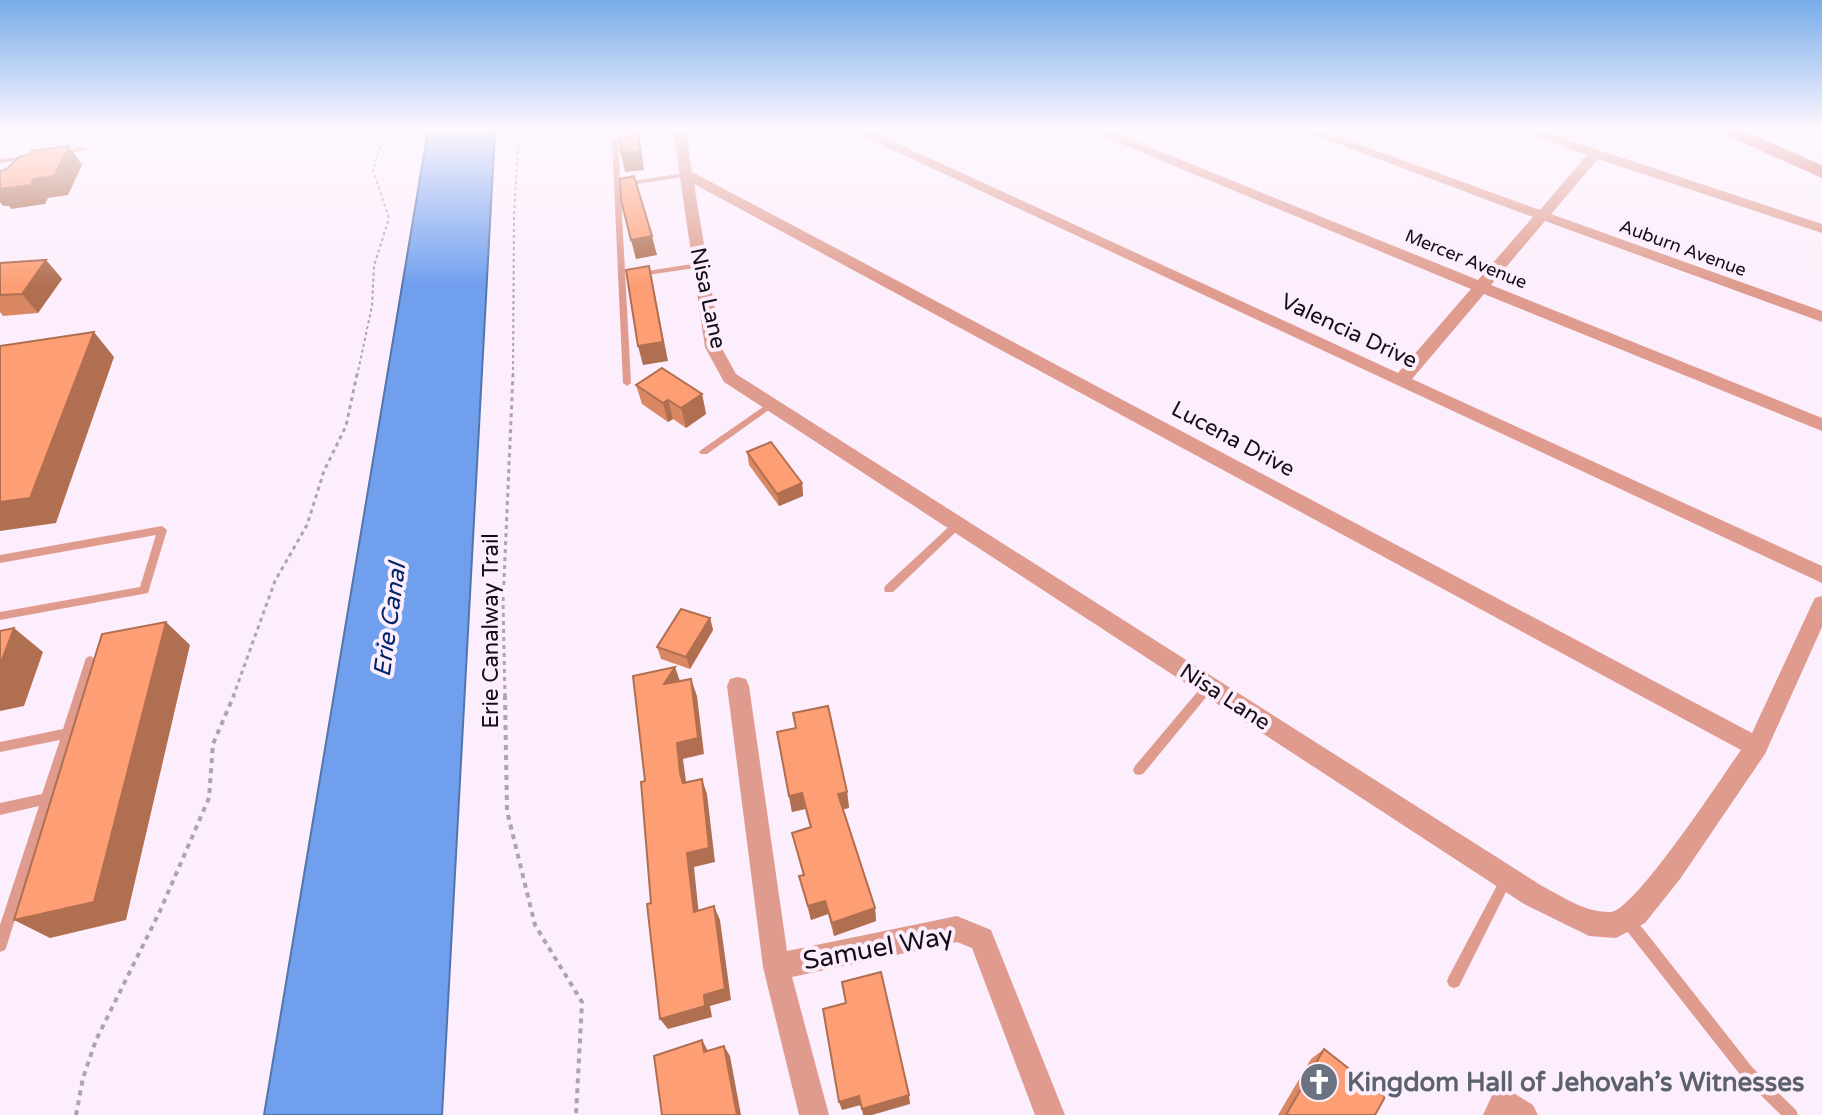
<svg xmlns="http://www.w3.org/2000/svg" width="1822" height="1115" viewBox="0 0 1822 1115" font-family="'Varela Round',sans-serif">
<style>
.water{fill:#6f9fed;stroke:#5474ac;stroke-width:2}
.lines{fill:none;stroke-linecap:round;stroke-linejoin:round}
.path-far2{stroke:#afa3af;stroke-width:2;stroke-dasharray:3 3;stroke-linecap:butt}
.path-far1{stroke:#afa3af;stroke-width:3;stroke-dasharray:4 4;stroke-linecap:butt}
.path{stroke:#afa3af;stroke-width:4;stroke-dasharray:5 5;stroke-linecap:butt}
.lane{fill:#df9b8e;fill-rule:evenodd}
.street{fill:#df9b8e;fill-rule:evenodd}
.secondary{fill:#cf6e5c;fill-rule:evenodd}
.wall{fill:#da8864}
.shaded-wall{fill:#b16f51}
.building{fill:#fd9e74;stroke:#b16f51;stroke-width:2}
.labels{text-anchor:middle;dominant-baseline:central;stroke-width:8;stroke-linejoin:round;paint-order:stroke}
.far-street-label{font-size:18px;fill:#150e16;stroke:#fceefc}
.street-label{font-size:22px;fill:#150e16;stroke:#fceefc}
.water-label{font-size:24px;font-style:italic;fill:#002669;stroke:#fceefc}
.near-street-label{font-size:26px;fill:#150e16;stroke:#fceefc}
.near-worship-label{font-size:26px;font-weight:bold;fill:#5b616d;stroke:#fceefc;text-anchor:start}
</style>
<rect width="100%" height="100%" fill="#fceefc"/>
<path class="water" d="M428,130H495L442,1115H264Z"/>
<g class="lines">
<g class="path-far2">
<path d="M357,376L372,306L374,266L389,218L373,170L379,150L391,130"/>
<path d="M513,376L514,216L519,130"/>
</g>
<g class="path-far1">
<path d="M233,697L275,581L307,525L324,471L346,426L357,374"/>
<path d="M505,697L503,603L513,374"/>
</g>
<g class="path">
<path d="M505,695L507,811L535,925L582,1002L576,1115"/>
<path d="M76,1115L83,1078L96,1040L160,911L209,798L213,744L234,695"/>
</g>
<g class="lane">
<path d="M615,139L618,141L631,383L627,386L623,383L612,141Z"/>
<path d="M83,147L86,149L85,150L61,155L58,153Z"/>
<path d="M29,156L32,158L31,159L0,163V159Z"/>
<path d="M686,173L689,175L688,176L625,186L622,184L625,182Z"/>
<path d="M699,263H702V267L640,276L636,274L640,272Z"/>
<path d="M770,402L774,405L773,407L707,454H701L699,452L701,450Z"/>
<path d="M957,521L962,525L960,528L893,592H885L884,589L885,586L954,522Z"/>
<path d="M162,526L167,530L148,593L0,620V612L140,587L156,535L0,563V555Z"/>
<path d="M90,656L94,658L95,661L7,945L5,950L0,952V925L39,806L0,815V803L42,794L60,740L0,752V742L63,729L85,661L86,658Z"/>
<path d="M1208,682L1212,684L1214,687L1212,690L1143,774L1139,775L1135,774L1133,770L1135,766L1204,684Z"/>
<path d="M1506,874L1510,876L1512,880L1459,986L1454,988L1449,986L1447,981L1449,976L1502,876Z"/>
<path d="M1628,915L1633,916L1752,1067L1796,1110L1798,1115H1781L1742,1077L1623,926L1622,921L1623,916Z"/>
</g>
<g class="street">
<path d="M673,130H686L692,172L1752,733L1812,604L1815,598L1822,596V627L1765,754L1680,879L1645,923L1616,938L1589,936L1524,904L724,382L705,347ZM694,184L1741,750C1722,777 1635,910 1611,912C1586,913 1563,897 1542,886L736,374L721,347Z"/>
<path d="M850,130H868L1398,373L1471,289L1088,130H1107L1478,280L1533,217L1301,130H1320L1540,210L1587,155L1518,130H1538L1822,224V233L1598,159L1551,214L1822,311V322L1545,221L1491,285L1822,418V431L1484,294L1412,379L1822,566V583Z"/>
<path d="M738,677L746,679L749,686L787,951L957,916L991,930L1065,1115H1035L972,948L957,942L792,977L829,1115H799L763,967L727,686L730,679Z"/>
<path d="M1504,1087L1533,1105L1538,1115H1483L1494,1091Z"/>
</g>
<path class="secondary" d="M1715,130H1741L1822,165V178Z"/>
</g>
<g class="wall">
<path d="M46,260L62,279L38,313L3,316L0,312V263Z"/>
<path d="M636,385L702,394L706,414L686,428L673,419L668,422L642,404Z"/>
<path d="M747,452L802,483L803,496L779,506L749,465Z"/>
<path d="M710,618L713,630L690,669L661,659L657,647Z"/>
<path d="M847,792L849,808L843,809L875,908L876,921L834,936L828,914L811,920L799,876L803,875L792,833L810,827L805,809L792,812L789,796Z"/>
<path d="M1324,1049L1375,1115H1278L1311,1059Z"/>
</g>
<g class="shaded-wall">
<path d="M637,130H639L644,170L625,172L621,153Z"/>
<path d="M69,146L82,165L68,195L48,198L45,204L11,209L9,206H3L0,202V188Z"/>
<path d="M652,236L657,255L636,259L631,240Z"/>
<path d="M46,260L62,279L38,313L22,294Z"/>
<path d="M649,266L668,361L643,365L638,346Z"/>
<path d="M94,332L114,357L56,523L0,531V502Z"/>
<path d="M702,394L706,414L686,428L681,408Z"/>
<path d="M668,400L673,419L668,422L663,403Z"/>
<path d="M802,483L803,496L779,506L777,494Z"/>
<path d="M710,618L713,630L690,669L686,657Z"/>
<path d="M166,622L190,645L126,920L50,938L14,920Z"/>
<path d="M14,628L43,652L24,706L0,711V665Z"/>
<path d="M675,667L681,684H664Z"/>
<path d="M691,679L697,696L704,754L683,759L687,789L689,798L680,773L677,743Z"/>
<path d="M702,779L707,794L715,862L694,867L700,925L694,912L687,853Z"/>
<path d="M847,792L849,808L840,810L838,794Z"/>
<path d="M802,793L805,809L792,812L789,796Z"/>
<path d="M825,901L828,914L811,920L808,906Z"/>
<path d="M714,906L720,920L731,1000L710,1006L712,1017L668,1029L660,1019L704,995Z"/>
<path d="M875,908L876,921L834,936L832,923Z"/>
<path d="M702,1040L708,1051L704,1052Z"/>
<path d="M724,1046L730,1056L741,1115H737Z"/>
<path d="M909,1095L910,1104L872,1115H863L862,1109Z"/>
<path d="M859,1096L861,1105L842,1110L839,1102Z"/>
</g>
<g class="building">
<path d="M619,130H637L640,151L621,153Z"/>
<path d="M69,146L54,176L34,179L31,185L0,189V171L7,169L19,157L29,155L32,151Z"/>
<path d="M634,176L652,236L631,240L621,200L620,179Z"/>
<path d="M46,260L22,294L0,295V263Z"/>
<path d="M649,266L663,342L638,346L626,270Z"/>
<path d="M94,332L30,498L0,502V346Z"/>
<path d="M662,368L702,394L681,408L668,400L663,403L636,385Z"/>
<path d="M771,442L802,483L777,494L747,452Z"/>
<path d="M681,609L710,618L686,657L657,647Z"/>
<path d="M166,622L94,902L14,920L102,634Z"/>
<path d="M14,628L0,665V631Z"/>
<path d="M675,667L664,684L691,679L698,738L677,743L680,773L683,783L702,779L709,848L687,853L694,912L714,906L725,989L704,995L705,1006L660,1019L647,904L651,903L641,782L645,781L633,676Z"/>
<path d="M828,706L847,792L838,794L875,908L832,923L825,901L808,906L799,876L804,875L792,833L811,827L802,793L789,796L777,732L796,728L793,713Z"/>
<path d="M881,972L909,1095L862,1109L859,1096L839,1102L823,1009L846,1003L842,982Z"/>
<path d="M702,1040L704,1052L724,1046L737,1115H662L654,1056Z"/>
<path d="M1324,1049L1385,1097L1375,1115H1286Z"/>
</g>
<linearGradient id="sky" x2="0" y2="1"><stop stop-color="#77acea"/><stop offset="0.45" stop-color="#fef7fe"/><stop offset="1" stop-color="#fef7fe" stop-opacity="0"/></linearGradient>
<rect width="1822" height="287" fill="url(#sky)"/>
<defs>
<symbol id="church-disc" viewBox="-11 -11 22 22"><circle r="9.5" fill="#6b7280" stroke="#fceefc"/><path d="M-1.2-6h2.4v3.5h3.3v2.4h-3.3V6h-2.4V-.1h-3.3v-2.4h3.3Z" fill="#fff"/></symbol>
</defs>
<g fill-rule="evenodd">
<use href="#church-disc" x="1297" y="1060" width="44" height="44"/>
</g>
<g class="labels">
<g class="far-street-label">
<text transform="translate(1683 248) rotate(20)">Auburn Avenue</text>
<text transform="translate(1466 259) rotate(22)">Mercer Avenue</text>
</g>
<g class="street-label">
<text transform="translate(708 298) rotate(78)">Nisa Lane</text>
<text transform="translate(1349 331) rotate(25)">Valencia Drive</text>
<text transform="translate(1233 439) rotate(28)">Lucena Drive</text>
<text transform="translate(491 631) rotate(-90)">Erie Canalway Trail</text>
<text transform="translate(1225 697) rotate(33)">Nisa Lane</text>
</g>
<g class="water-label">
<text transform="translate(390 620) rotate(-82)">Erie Canal</text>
</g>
<g class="near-street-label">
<text transform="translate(878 948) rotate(-10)">Samuel Way</text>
</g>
<g class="near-worship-label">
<text x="1347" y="1082">Kingdom Hall of Jehovah’s Witnesses</text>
</g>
</g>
</svg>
